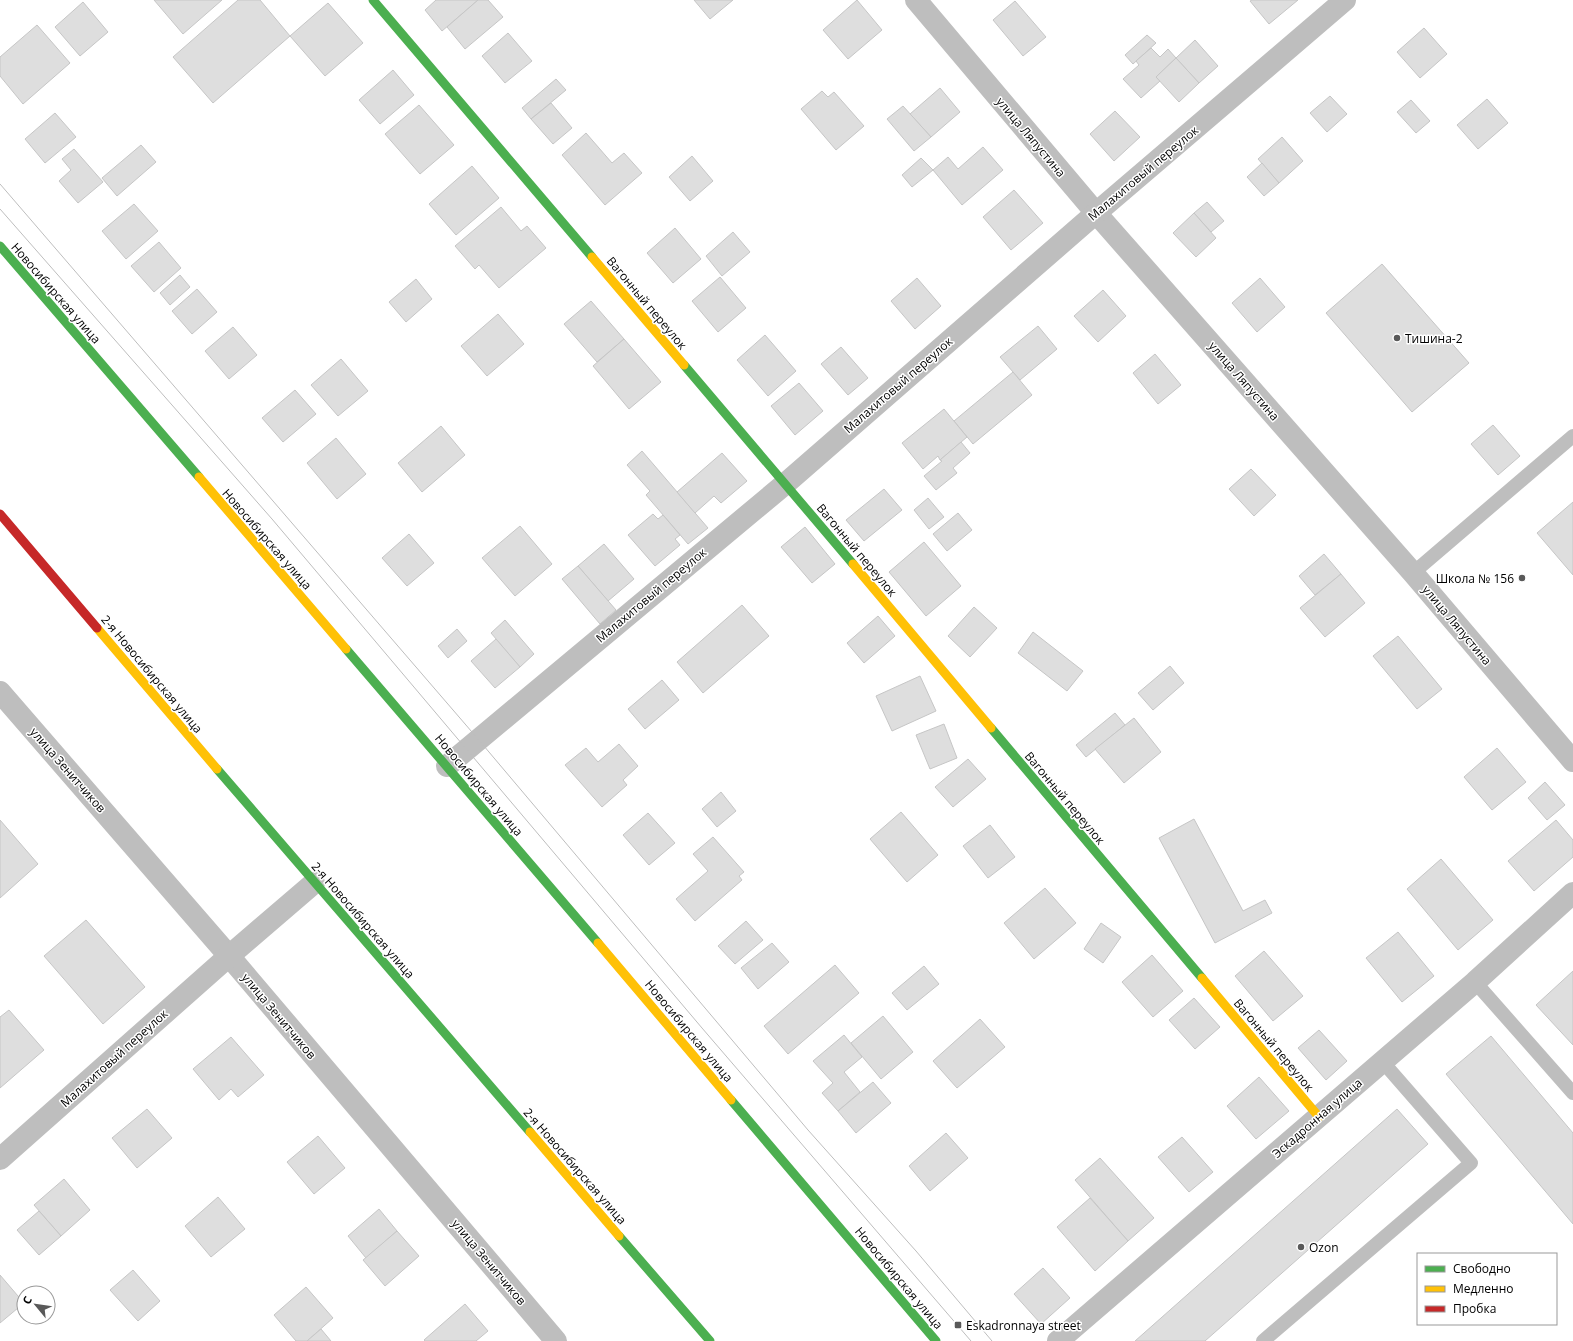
<svg xmlns="http://www.w3.org/2000/svg" width="1573" height="1341" viewBox="0 0 1573 1341" font-family="'Open Sans',sans-serif">
<style>
.building{fill:#dedede;stroke:#c6c6c6}
.lines{fill:none;stroke-linecap:round;stroke-linejoin:round}
.lane{stroke:#bebebe;stroke-width:14}
.street{stroke:#bebebe;stroke-width:22}
.fast{stroke:#4caf50;stroke-width:9}
.slow{stroke:#ffc107;stroke-width:9}
.jam{stroke:#c62828;stroke-width:9}
.tram{stroke:#bebebe;stroke-width:1}
.poi-dot{fill:#595959;stroke:#fff;stroke-width:1.5}
.labels{text-anchor:middle;dominant-baseline:central;stroke-width:3;stroke-linejoin:round;paint-order:stroke}
.street-label{font-size:12px;fill:#000;stroke:#fff}
.poi-label{font-size:12px;fill:#000;stroke:#fff;text-anchor:start}
</style>
<rect width="100%" height="100%" fill="#fff"/>
<g class="building">
<path d="M154,0H222L183,34Z"/>
<path d="M238,0H260L290,36L213,103L173,57Z"/>
<path d="M436,0H478L442,31L425,10Z"/>
<path d="M478,0H488L503,17L465,49L447,27Z"/>
<path d="M694,0H733L710,19Z"/>
<path d="M857,0L882,30L848,59L823,30Z"/>
<path d="M1252,0H1298L1269,24L1250,1Z"/>
<path d="M1015,1L1046,37L1023,56L993,20Z"/>
<path d="M83,2L108,32L80,56L55,27Z"/>
<path d="M328,3L363,43L325,76L290,36Z"/>
<path d="M37,25L70,63L23,104L0,76V57Z"/>
<path d="M1424,28L1447,54L1420,78L1397,52Z"/>
<path d="M508,33L532,61L505,83L482,56Z"/>
<path d="M1147,35L1156,43L1133,64L1125,55Z"/>
<path d="M1195,40L1218,66L1199,83L1176,58Z"/>
<path d="M1151,48L1160,57L1168,49L1176,58L1156,77L1160,81L1141,98L1123,79L1139,65L1136,61Z"/>
<path d="M1176,58L1199,83L1179,102L1156,77Z"/>
<path d="M393,70L414,95L380,124L359,100Z"/>
<path d="M556,79L566,90L531,119L522,108Z"/>
<path d="M940,88L960,112L931,137L910,114Z"/>
<path d="M822,91L828,97L834,92L864,126L836,150L801,109Z"/>
<path d="M1330,96L1347,114L1327,132L1310,113Z"/>
<path d="M1487,99L1508,123L1478,149L1457,125Z"/>
<path d="M1411,100L1430,121L1416,133L1397,112Z"/>
<path d="M551,103L572,128L553,144L531,119Z"/>
<path d="M419,105L454,145L420,174L385,134Z"/>
<path d="M903,106L931,137L914,151L887,119Z"/>
<path d="M1115,111L1140,137L1114,161L1090,134Z"/>
<path d="M55,113L76,137L45,163L25,139Z"/>
<path d="M586,133L612,163L624,153L642,173L605,205L562,155Z"/>
<path d="M1282,137L1303,161L1279,183L1258,159Z"/>
<path d="M141,145L156,162L117,196L102,178Z"/>
<path d="M983,147L1003,170L962,205L933,170L948,157L958,169Z"/>
<path d="M74,149L103,182L78,203L59,181L71,170L62,159Z"/>
<path d="M692,156L713,181L690,201L669,177Z"/>
<path d="M921,158L933,170L912,187L902,175Z"/>
<path d="M1262,163L1279,183L1264,196L1247,177Z"/>
<path d="M472,166L499,198L456,235L429,204Z"/>
<path d="M1014,190L1043,223L1011,250L983,217Z"/>
<path d="M1207,202L1224,221L1211,232L1194,213Z"/>
<path d="M134,204L158,231L126,259L102,231Z"/>
<path d="M501,207L521,231L527,226L546,248L499,288L479,265L475,269L455,246Z"/>
<path d="M1194,213L1216,238L1196,257L1173,233Z"/>
<path d="M675,228L701,259L673,283L647,253Z"/>
<path d="M733,232L750,252L722,276L706,256Z"/>
<path d="M159,242L181,268L154,292L131,266Z"/>
<path d="M1382,264L1469,363L1412,412L1326,313Z"/>
<path d="M180,275L190,287L170,305L160,293Z"/>
<path d="M720,277L746,308L718,332L692,301Z"/>
<path d="M917,278L941,306L915,329L891,301Z"/>
<path d="M1260,278L1285,307L1257,332L1232,303Z"/>
<path d="M416,279L432,299L406,322L389,302Z"/>
<path d="M197,289L217,312L192,334L172,311Z"/>
<path d="M1103,290L1126,316L1098,342L1074,316Z"/>
<path d="M591,301L624,339L597,362L564,324Z"/>
<path d="M498,314L524,344L487,376L461,346Z"/>
<path d="M1038,326L1057,349L1020,380L1000,357Z"/>
<path d="M233,327L257,355L229,379L205,351Z"/>
<path d="M765,335L796,371L768,396L737,360Z"/>
<path d="M624,339L661,382L629,409L593,366Z"/>
<path d="M841,347L868,378L848,395L821,364Z"/>
<path d="M1155,354L1181,385L1158,404L1133,373Z"/>
<path d="M341,359L368,391L338,416L311,385Z"/>
<path d="M1013,372L1032,395L973,444L954,421Z"/>
<path d="M799,383L823,411L795,435L771,406Z"/>
<path d="M295,390L316,414L283,442L262,418Z"/>
<path d="M944,409L967,437L940,460L938,456L923,469L902,443Z"/>
<path d="M1493,425L1520,456L1498,475L1471,444Z"/>
<path d="M441,426L465,455L422,492L398,463Z"/>
<path d="M336,438L366,474L337,499L307,463Z"/>
<path d="M961,442L970,453L953,468L957,473L936,490L924,476L942,461L940,460Z"/>
<path d="M642,451L708,528L688,544L646,495L650,491L627,465Z"/>
<path d="M722,453L747,481L721,503L714,496L695,513L677,492Z"/>
<path d="M1251,469L1276,495L1254,516L1229,489Z"/>
<path d="M884,489L902,510L864,541L846,520Z"/>
<path d="M928,498L944,517L929,529L914,510Z"/>
<path d="M1573,502V575L1537,533Z"/>
<path d="M958,513L972,530L947,551L933,534Z"/>
<path d="M653,514L658,519L663,515L680,535L675,539L680,545L655,566L628,535Z"/>
<path d="M520,526L552,564L515,596L482,558Z"/>
<path d="M805,527L835,564L812,583L781,547Z"/>
<path d="M409,534L434,563L407,586L382,558Z"/>
<path d="M924,542L961,586L926,616L889,572Z"/>
<path d="M604,544L634,579L608,601L578,566Z"/>
<path d="M1324,554L1341,574L1315,595L1299,576Z"/>
<path d="M578,566L616,610L600,624L562,579Z"/>
<path d="M1341,574L1365,603L1325,637L1300,608Z"/>
<path d="M742,605L769,636L703,693L677,662Z"/>
<path d="M974,607L997,628L970,657L948,636Z"/>
<path d="M878,616L895,636L864,663L847,643Z"/>
<path d="M505,620L534,654L520,667L491,633Z"/>
<path d="M457,629L467,641L448,658L438,646Z"/>
<path d="M1033,632L1083,671L1067,691L1018,653Z"/>
<path d="M1398,636L1442,689L1417,709L1373,656Z"/>
<path d="M496,639L520,667L495,688L471,661Z"/>
<path d="M1170,666L1184,683L1153,710L1138,693Z"/>
<path d="M920,676L936,711L892,731L876,696Z"/>
<path d="M662,680L679,700L645,729L628,709Z"/>
<path d="M1115,713L1125,725L1086,757L1076,745Z"/>
<path d="M1134,718L1161,752L1124,783L1095,749Z"/>
<path d="M944,724L957,758L930,769L916,735Z"/>
<path d="M619,744L638,766L623,780L627,785L602,807L565,765L586,748L598,762Z"/>
<path d="M1497,748L1526,782L1492,810L1464,777Z"/>
<path d="M968,759L986,779L953,807L935,787Z"/>
<path d="M1545,782L1565,805L1547,820L1528,798Z"/>
<path d="M721,792L736,811L717,827L702,809Z"/>
<path d="M901,812L938,855L907,882L870,839Z"/>
<path d="M648,813L675,843L649,865L623,835Z"/>
<path d="M1194,819L1243,911L1265,900L1272,913L1215,943L1159,838Z"/>
<path d="M0,820L38,864L0,898Z"/>
<path d="M1556,820L1573,840V857L1534,891L1508,861Z"/>
<path d="M990,825L1015,857L988,878L963,846Z"/>
<path d="M713,837L744,872L739,876L742,880L695,921L676,899L708,871L693,854Z"/>
<path d="M1441,859L1493,920L1458,950L1407,889Z"/>
<path d="M1045,888L1076,923L1034,959L1004,923Z"/>
<path d="M86,920L145,987L103,1024L44,956Z"/>
<path d="M746,921L763,940L735,964L718,946Z"/>
<path d="M1101,923L1121,937L1103,963L1084,949Z"/>
<path d="M1398,932L1434,976L1402,1002L1366,958Z"/>
<path d="M772,943L789,962L758,989L741,968Z"/>
<path d="M1264,951L1303,996L1273,1021L1235,976Z"/>
<path d="M1152,955L1183,991L1153,1017L1122,982Z"/>
<path d="M835,965L859,993L788,1054L764,1026Z"/>
<path d="M924,966L939,984L907,1010L892,993Z"/>
<path d="M1573,971V1045L1536,1005Z"/>
<path d="M1194,998L1220,1027L1195,1049L1169,1020Z"/>
<path d="M9,1010L44,1050L0,1088V1017Z"/>
<path d="M883,1016L913,1052L881,1079L851,1043Z"/>
<path d="M980,1019L1005,1047L957,1088L933,1061Z"/>
<path d="M1319,1030L1347,1061L1326,1080L1298,1048Z"/>
<path d="M844,1035L862,1057L844,1072L860,1092L838,1111L822,1093L833,1083L813,1061Z"/>
<path d="M1491,1036L1573,1133V1224L1446,1074Z"/>
<path d="M231,1037L264,1075L238,1097L231,1089L219,1100L193,1069Z"/>
<path d="M1259,1077L1289,1111L1256,1139L1227,1106Z"/>
<path d="M873,1082L891,1103L856,1133L838,1111Z"/>
<path d="M147,1109L172,1138L137,1168L112,1138Z"/>
<path d="M1397,1109L1428,1144L1205,1341H1135Z"/>
<path d="M946,1133L968,1158L930,1191L909,1166Z"/>
<path d="M318,1136L345,1168L314,1194L287,1162Z"/>
<path d="M1182,1137L1213,1172L1189,1192L1158,1157Z"/>
<path d="M1100,1158L1154,1218L1128,1241L1075,1180Z"/>
<path d="M64,1179L90,1210L61,1236L34,1205Z"/>
<path d="M218,1197L245,1229L211,1257L185,1226Z"/>
<path d="M1090,1198L1128,1241L1095,1271L1057,1227Z"/>
<path d="M379,1209L397,1231L366,1258L348,1236Z"/>
<path d="M39,1211L61,1236L39,1255L17,1230Z"/>
<path d="M397,1231L419,1256L385,1286L363,1260Z"/>
<path d="M1043,1268L1070,1298L1041,1324L1014,1294Z"/>
<path d="M133,1270L160,1301L138,1321L110,1290Z"/>
<path d="M0,1275L24,1303L0,1323Z"/>
<path d="M306,1287L333,1318L307,1341H296L274,1315Z"/>
<path d="M465,1304L488,1331L476,1341H425L424,1340Z"/>
<path d="M321,1329L331,1341H307Z"/>
</g>
<g class="lines">
<g class="lane">
<path d="M1413,573L1573,436"/>
<path d="M1475,982L1573,1093"/>
<path d="M1263,1341L1471,1163L1382,1061"/>
</g>
<g class="street">
<path d="M916,0L1096,213L1413,573L1573,761"/>
<path d="M0,692L229,956L556,1341"/>
<path d="M447,766L785,484L1096,213L1345,0"/>
<path d="M0,1159L229,956L314,883"/>
<path d="M1058,1341L1475,982L1573,893"/>
</g>
<g class="fast">
<path d="M373,0L592,257"/>
<path d="M0,246L199,477"/>
<path d="M684,365L853,564"/>
<path d="M346,649L598,943"/>
<path d="M991,728L1202,978"/>
<path d="M217,769L530,1132"/>
<path d="M731,1100L936,1341"/>
<path d="M619,1236L710,1341"/>
</g>
<g class="slow">
<path d="M592,257L684,365"/>
<path d="M199,477L346,649"/>
<path d="M853,564L991,728"/>
<path d="M97,628L217,769"/>
<path d="M598,943L731,1100"/>
<path d="M1202,978L1319,1117"/>
<path d="M530,1132L619,1236"/>
</g>
<path class="jam" d="M0,514L97,628"/>
<g class="tram">
<path d="M0,184L478,739L808,1130L916,1251L992,1341"/>
<path d="M0,209L272,519L702,1028L971,1341"/>
</g>
</g>
<g class="poi-dot">
<circle cx="1397" cy="338" r="4"/>
<circle cx="1522" cy="578" r="4"/>
<circle cx="1301" cy="1247" r="4"/>
<rect x="954" y="1321" width="8" height="8" rx="2"/>
</g>
<g class="labels">
<g class="street-label">
<text transform="translate(1031 137) rotate(50)">улица Ляпустина</text>
<text transform="translate(1143 173) rotate(-40)">Малахитовый переулок</text>
<text transform="translate(56 293) rotate(49)">Новосибирская улица</text>
<text transform="translate(647 303) rotate(50)">Вагонный переулок</text>
<text transform="translate(1244 381) rotate(49)">улица Ляпустина</text>
<text transform="translate(898 385) rotate(-41)">Малахитовый переулок</text>
<text transform="translate(267 539) rotate(49)">Новосибирская улица</text>
<text transform="translate(857 550) rotate(50)">Вагонный переулок</text>
<text transform="translate(651 595) rotate(-40)">Малахитовый переулок</text>
<text transform="translate(1457 625) rotate(50)">улица Ляпустина</text>
<text transform="translate(152 674) rotate(50)">2-я Новосибирская улица</text>
<text transform="translate(68 770) rotate(49)">улица Зенитчиков</text>
<text transform="translate(479 785) rotate(50)">Новосибирская улица</text>
<text transform="translate(1065 798) rotate(50)">Вагонный переулок</text>
<text transform="translate(363 920) rotate(49)">2-я Новосибирская улица</text>
<text transform="translate(279 1016) rotate(50)">улица Зенитчиков</text>
<text transform="translate(689 1031) rotate(50)">Новосибирская улица</text>
<text transform="translate(1274 1045) rotate(50)">Вагонный переулок</text>
<text transform="translate(114 1058) rotate(-42)">Малахитовый переулок</text>
<text transform="translate(1317 1118) rotate(-41)">Эскадронная улица</text>
<text transform="translate(575 1166) rotate(49)">2-я Новосибирская улица</text>
<text transform="translate(489 1262) rotate(50)">улица Зенитчиков</text>
<text transform="translate(899 1278) rotate(50)">Новосибирская улица</text>
</g>
<g class="poi-label">
<text x="1405" y="338">Тишина-2</text>
<text x="1514" y="578" text-anchor="end">Школа № 156</text>
<text x="1309" y="1247">Ozon</text>
<text x="966" y="1325">Eskadronnaya street</text>
</g>
</g>
<rect x="1417" y="1253" width="140" height="72" fill="#ffffff" stroke="#999999"/>
<rect x="1425" y="1266" width="20" height="6" fill="#4caf50" stroke="#999999"/>
<text x="1453" y="1273" font-size="12" fill="#000000">Свободно</text>
<rect x="1425" y="1286" width="20" height="6" fill="#ffc107" stroke="#999999"/>
<text x="1453" y="1293" font-size="12" fill="#000000">Медленно</text>
<rect x="1425" y="1306" width="20" height="6" fill="#c62828" stroke="#999999"/>
<text x="1453" y="1313" font-size="12" fill="#000000">Пробка</text>
<g transform="translate(36 1305) rotate(299)"><circle r="19" fill="#ffffff" stroke="#999999"/>
<path d="M0-3L7 15L0 10L-7 15Z" fill="#595959"/>
<text y="-6" font-size="11" font-weight="bold" text-anchor="middle" fill="#000000">С</text>
</g>
</svg>
